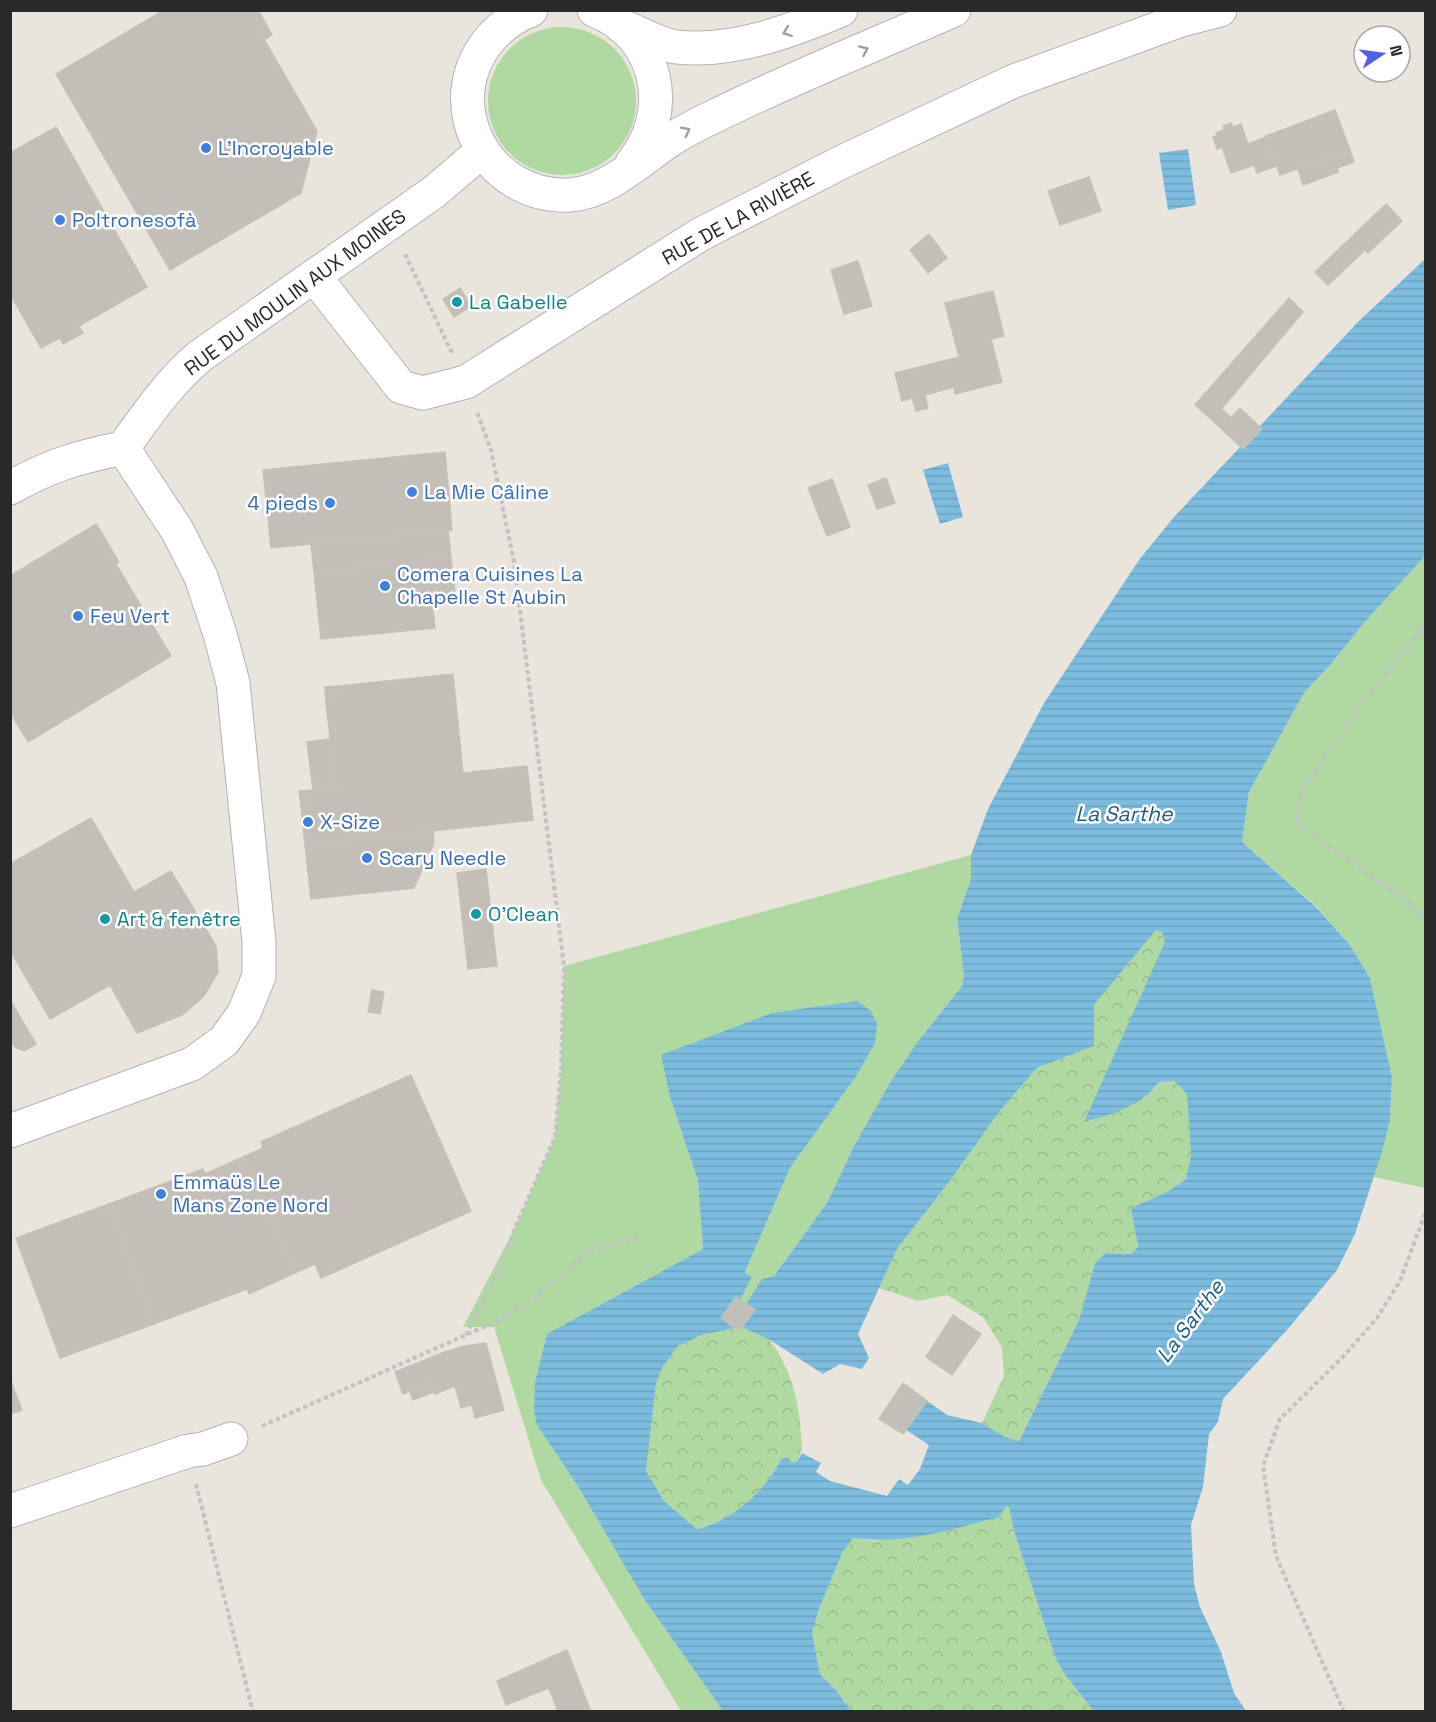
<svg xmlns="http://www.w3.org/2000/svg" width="1436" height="1722" viewBox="0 0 1436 1722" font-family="'Space Grotesk',sans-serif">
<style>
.grass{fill:#afd9a0}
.forest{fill:url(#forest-crowns)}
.water{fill:url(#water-rules)}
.building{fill:#c2bfb8;stroke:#c5c1b7;stroke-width:1.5}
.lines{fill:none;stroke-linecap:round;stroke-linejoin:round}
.minor-casing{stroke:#b0b2bb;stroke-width:35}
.path{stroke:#c3c3c3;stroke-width:4;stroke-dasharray:4.5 3;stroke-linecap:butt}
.minor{stroke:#fff;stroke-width:33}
.oneway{stroke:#9f9f9f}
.shop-dot{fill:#3f7fe0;stroke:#fff;stroke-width:2}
.culture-dot{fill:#0f9aa8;stroke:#fff;stroke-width:2}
.labels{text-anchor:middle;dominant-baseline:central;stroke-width:5;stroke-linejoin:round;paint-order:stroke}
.shop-label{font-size:20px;fill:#366cbe;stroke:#fff;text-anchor:start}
.street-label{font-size:20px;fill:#292929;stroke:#fff}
.culture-label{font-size:20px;fill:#0d838f;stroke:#fff;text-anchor:start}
.water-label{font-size:21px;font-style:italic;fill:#1e5b88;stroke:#fff}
</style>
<defs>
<pattern id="forest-crowns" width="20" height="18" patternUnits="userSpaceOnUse" patternTransform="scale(1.5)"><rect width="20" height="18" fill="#afd9a0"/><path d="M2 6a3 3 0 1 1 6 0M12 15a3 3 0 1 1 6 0" fill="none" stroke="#97ba8a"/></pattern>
<pattern id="water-rules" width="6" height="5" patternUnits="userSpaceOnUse" patternTransform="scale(1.5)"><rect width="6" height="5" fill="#7cbddf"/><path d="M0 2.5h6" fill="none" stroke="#6ba2bf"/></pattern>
</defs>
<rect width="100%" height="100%" fill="#e9e5dd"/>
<g class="grass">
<circle cx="562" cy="101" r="74"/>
<path d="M1425,556V1188L1374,1177L1390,1120L1392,1077L1370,978L1350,945L1317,907L1242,842L1249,792L1304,693L1331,664L1364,623Z"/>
<path d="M971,855V879L957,919L964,976L962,986L919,1040L853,1148L827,1203L774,1276L762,1279L746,1304L740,1300L752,1277L745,1272L790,1168L855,1078L670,1097L698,1181L703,1249L575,1319L537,1425L579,1488L644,1599L723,1711H681L541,1480L494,1327H463L515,1228L555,1137L561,1071L564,966Z"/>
</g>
<g class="forest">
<path d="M1156,930L1163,932L1165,941L1154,1090L1159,1082L1174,1081L1187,1094L1191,1154L1186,1179L1167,1192L1131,1208L1138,1248L1131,1254L1106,1253L1095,1263L1079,1320L1019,1441L1005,1437L982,1423L1004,1376L1002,1347L983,1317L947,1295L918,1301L879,1288L897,1249L952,1178L999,1112L1037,1068L1094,1046V1005Z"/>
<path d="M742,1327C751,1330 765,1334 771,1342C791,1369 799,1401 801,1434C802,1446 804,1456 793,1463L781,1459C767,1490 730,1522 697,1529L664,1501L646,1471L656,1384L662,1368L678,1346L702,1335L735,1328L739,1331Z"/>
<path d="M1006,1506H1010L1014,1531L1055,1657L1065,1675L1094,1711H851L836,1690L820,1674L812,1633L819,1609L842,1553L853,1538L875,1541Z"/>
</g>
<g class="water">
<path d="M1188,149L1196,205L1168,210L1159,153Z"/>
<path d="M1425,259V556L1364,623L1331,664L1304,693L1249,792L1242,842L1316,907L1350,945L1370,978L1392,1077L1390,1120L1382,1152L1355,1234L1337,1270L1287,1330L1223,1399L1218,1422L1209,1434L1203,1487L1191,1525L1194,1584L1200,1607L1221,1652L1234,1693L1246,1711H1094L1065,1675L1055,1657L1014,1531L1009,1506H1006L999,1517C949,1530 905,1545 853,1538L842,1553L819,1609L812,1633L820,1674L836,1690L851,1711H723L644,1599L579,1488L537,1425L534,1410L535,1383L547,1334L703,1249L698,1181L670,1097L661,1055L772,1013L857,1001L871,1011L877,1024L875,1043L855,1078L790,1168L745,1272L752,1277L740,1300L721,1318L735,1328L702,1335L678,1346L662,1368L656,1384L646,1471L664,1501L697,1529C730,1522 767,1490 781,1459L788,1458L793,1463L798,1460L802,1453L821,1463L816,1472L830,1481L887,1496L899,1479L908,1485L920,1469L929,1445L906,1430L927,1401L947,1415L982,1423L1005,1437L1019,1441L1079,1320L1095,1263L1106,1253L1131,1254L1138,1247L1131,1208L1167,1192L1186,1179L1191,1154L1187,1094L1174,1081L1159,1082C1141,1107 1111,1114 1084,1122L1165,942L1162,932L1156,930L1094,1005V1046L1037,1068L999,1112L952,1178L897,1249L858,1334L869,1358L862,1369L840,1364L823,1374L770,1340L742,1327L754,1310L746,1304L762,1279L774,1276L827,1203L853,1148L891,1081L919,1040L962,986L964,976L957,919L971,879V855L988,809L1044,703L1139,560L1174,517L1359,321Z"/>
<path d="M948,463L963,517L940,524L923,470Z"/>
</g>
<g class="building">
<path d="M164,10H258L266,24L258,29L317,131L301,193L170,270L56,74Z"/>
<path d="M266,24L272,35L264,40L258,29Z"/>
<path d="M1335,110L1350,150L1280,175L1266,136Z"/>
<path d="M1231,123L1233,127L1241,124L1248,144L1266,137L1276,166L1257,173L1254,165L1231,173L1222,147L1217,149L1213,137L1217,136L1216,133L1224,130L1223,126Z"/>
<path d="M56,127L147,287L79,326L83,333L63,344L60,338L41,348L10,294V153Z"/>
<path d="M1350,150L1354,162L1337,168L1338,172L1303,185L1298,169Z"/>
<path d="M1089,177L1101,211L1060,225L1048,191Z"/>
<path d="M1386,204L1402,221L1368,253L1365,250L1328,285L1315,272Z"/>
<path d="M929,234L947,258L928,273L910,250Z"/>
<path d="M858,261L872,306L844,314L831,270Z"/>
<path d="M460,288L471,306L454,317L443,299Z"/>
<path d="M993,291L1004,336L991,339L1002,382L955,394L954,387L925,395L928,408L916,411L912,398L902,401L895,373L959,357L945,303Z"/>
<path d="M1289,298L1303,312L1212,420L1195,405Z"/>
<path d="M1240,408L1262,429L1243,449L1212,420L1222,409L1231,418Z"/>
<path d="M445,452L452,530L271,548L263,470Z"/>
<path d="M886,478L895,503L877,509L868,485Z"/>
<path d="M832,479L850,527L827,536L808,488Z"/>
<path d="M96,524L119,562L115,564L93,526Z"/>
<path d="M93,526L171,656L28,742L10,712V576Z"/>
<path d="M448,531L451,558L314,572L311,544Z"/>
<path d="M451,558L456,600L432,602L435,628L321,639L314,572Z"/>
<path d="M453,674L463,773L527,766L533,820L305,845L301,807L313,790L336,788L326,703L339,686Z"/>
<path d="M339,686L326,703L325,687Z"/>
<path d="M330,739L336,788L313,790L307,742Z"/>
<path d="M313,790L301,807L299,791Z"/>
<path d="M91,818L134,892L171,871L216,946L218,972L204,996L182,1015L137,1033L110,985L50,1019L10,950V864Z"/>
<path d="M433,831L434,843L414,888L311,899L305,845Z"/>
<path d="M486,869L497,966L468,969L457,873Z"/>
<path d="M372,990L384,992L380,1014L368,1012Z"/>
<path d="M10,1000L36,1044L24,1051L15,1047L10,1040Z"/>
<path d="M411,1075L471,1211L321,1278L315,1264L295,1273L243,1157L263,1148L261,1142Z"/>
<path d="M243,1157L295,1273L249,1294L247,1289L154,1324L109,1204L203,1169L205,1174Z"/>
<path d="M109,1204L154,1324L60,1358L16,1238Z"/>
<path d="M736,1297L755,1310L739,1331L721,1318Z"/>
<path d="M953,1315L981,1334L952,1375L926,1357Z"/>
<path d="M486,1343L504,1410L475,1418L472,1405L461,1408L455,1386L435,1394L430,1383L403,1394L395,1372L442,1353L464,1346Z"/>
<path d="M10,1379L22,1410L10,1414Z"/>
<path d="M430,1383L434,1392L413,1400L410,1391Z"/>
<path d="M903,1383L927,1401L903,1434L879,1419Z"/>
<path d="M567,1650L591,1712H558L549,1688L506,1705L497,1681Z"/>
</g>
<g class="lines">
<defs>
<g id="minor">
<path d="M531,10C515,16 501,26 490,39C436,103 486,199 570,195C609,192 641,159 672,139C686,130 702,122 717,115C794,77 875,45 954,10"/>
<path d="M594,10C659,35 674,111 632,163"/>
<path d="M621,26C636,31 663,46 677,47C733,53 791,31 841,10"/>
<path d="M314,276L401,387L423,393L466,382L701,234L844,161L1014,81L1181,20L1220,10"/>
<path d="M10,488C50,465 79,457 123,448C146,416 169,382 200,356L434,192L482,151"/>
<path d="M10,1131L192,1064L224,1041L244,1013L259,976V942L233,683L220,634L201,577L177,530L123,448"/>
<path d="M10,1511L188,1451L203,1449L231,1439"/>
</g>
</defs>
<use href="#minor" class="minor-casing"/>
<g class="path">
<path d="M405,254L452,353"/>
<path d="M1426,625L1376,684L1302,790L1297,810L1300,827L1400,896L1426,918"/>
<path d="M466,1335L497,1276L515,1228L555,1137L561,1071L564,966L514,562L491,450L477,412"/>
<path d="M262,1426L506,1317L535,1298L589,1250L643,1237"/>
<path d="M196,1484L253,1712"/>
<path d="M1344,1712L1276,1556L1263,1466L1280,1419L1342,1358L1377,1318L1400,1281L1426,1211"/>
</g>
<use href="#minor" class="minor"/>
</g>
<defs><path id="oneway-chevron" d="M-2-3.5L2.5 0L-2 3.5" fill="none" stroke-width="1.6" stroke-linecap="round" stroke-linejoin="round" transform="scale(1.5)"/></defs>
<g class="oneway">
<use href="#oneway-chevron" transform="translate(787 32) rotate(159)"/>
<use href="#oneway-chevron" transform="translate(864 50) rotate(-24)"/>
<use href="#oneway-chevron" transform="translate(686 131) rotate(-27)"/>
</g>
<g class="shop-dot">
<circle cx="206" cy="148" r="6"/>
<circle cx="60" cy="220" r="6"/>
<circle cx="412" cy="492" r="6"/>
<circle cx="330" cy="503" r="6"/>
<circle cx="385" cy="586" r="6"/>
<circle cx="78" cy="616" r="6"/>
<circle cx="308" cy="822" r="6"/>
<circle cx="367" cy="858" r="6"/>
<circle cx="161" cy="1194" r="6"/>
</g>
<g class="culture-dot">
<circle cx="457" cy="302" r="6"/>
<circle cx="476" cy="914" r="6"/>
<circle cx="105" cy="919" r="6"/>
</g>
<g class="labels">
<g class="shop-label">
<text x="218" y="148">L'Incroyable</text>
<text x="72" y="220">Poltronesofà</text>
<text x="424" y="492">La Mie Câline</text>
<text x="318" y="503" text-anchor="end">4 pieds</text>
<text x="397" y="574">Comera Cuisines La<tspan x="397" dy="23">Chapelle St Aubin</tspan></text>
<text x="90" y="616">Feu Vert</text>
<text x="320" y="822">X-Size</text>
<text x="379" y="858">Scary Needle</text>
<text x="173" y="1182">Emmaüs Le<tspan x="173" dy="23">Mans Zone Nord</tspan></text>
</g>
<g class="street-label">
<text transform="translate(738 218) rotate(-29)">RUE DE LA RIVIÈRE</text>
<text transform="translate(295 292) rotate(-36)">RUE DU MOULIN AUX MOINES</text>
</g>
<g class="culture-label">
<text x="469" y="302">La Gabelle</text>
<text x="488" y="914">O'Clean</text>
<text x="117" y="919">Art &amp; fenêtre</text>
</g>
<g class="water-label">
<text x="1124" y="813">La Sarthe</text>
<text transform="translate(1190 1321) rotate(-53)">La Sarthe</text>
</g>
</g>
<rect width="1436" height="1722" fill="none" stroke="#292929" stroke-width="24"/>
<g transform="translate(1382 54) rotate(77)"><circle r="28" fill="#ffffff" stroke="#a9a9a9" stroke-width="1.5"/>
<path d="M0-4.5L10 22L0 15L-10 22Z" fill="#5161e3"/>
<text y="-9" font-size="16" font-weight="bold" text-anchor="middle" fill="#292929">N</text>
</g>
</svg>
